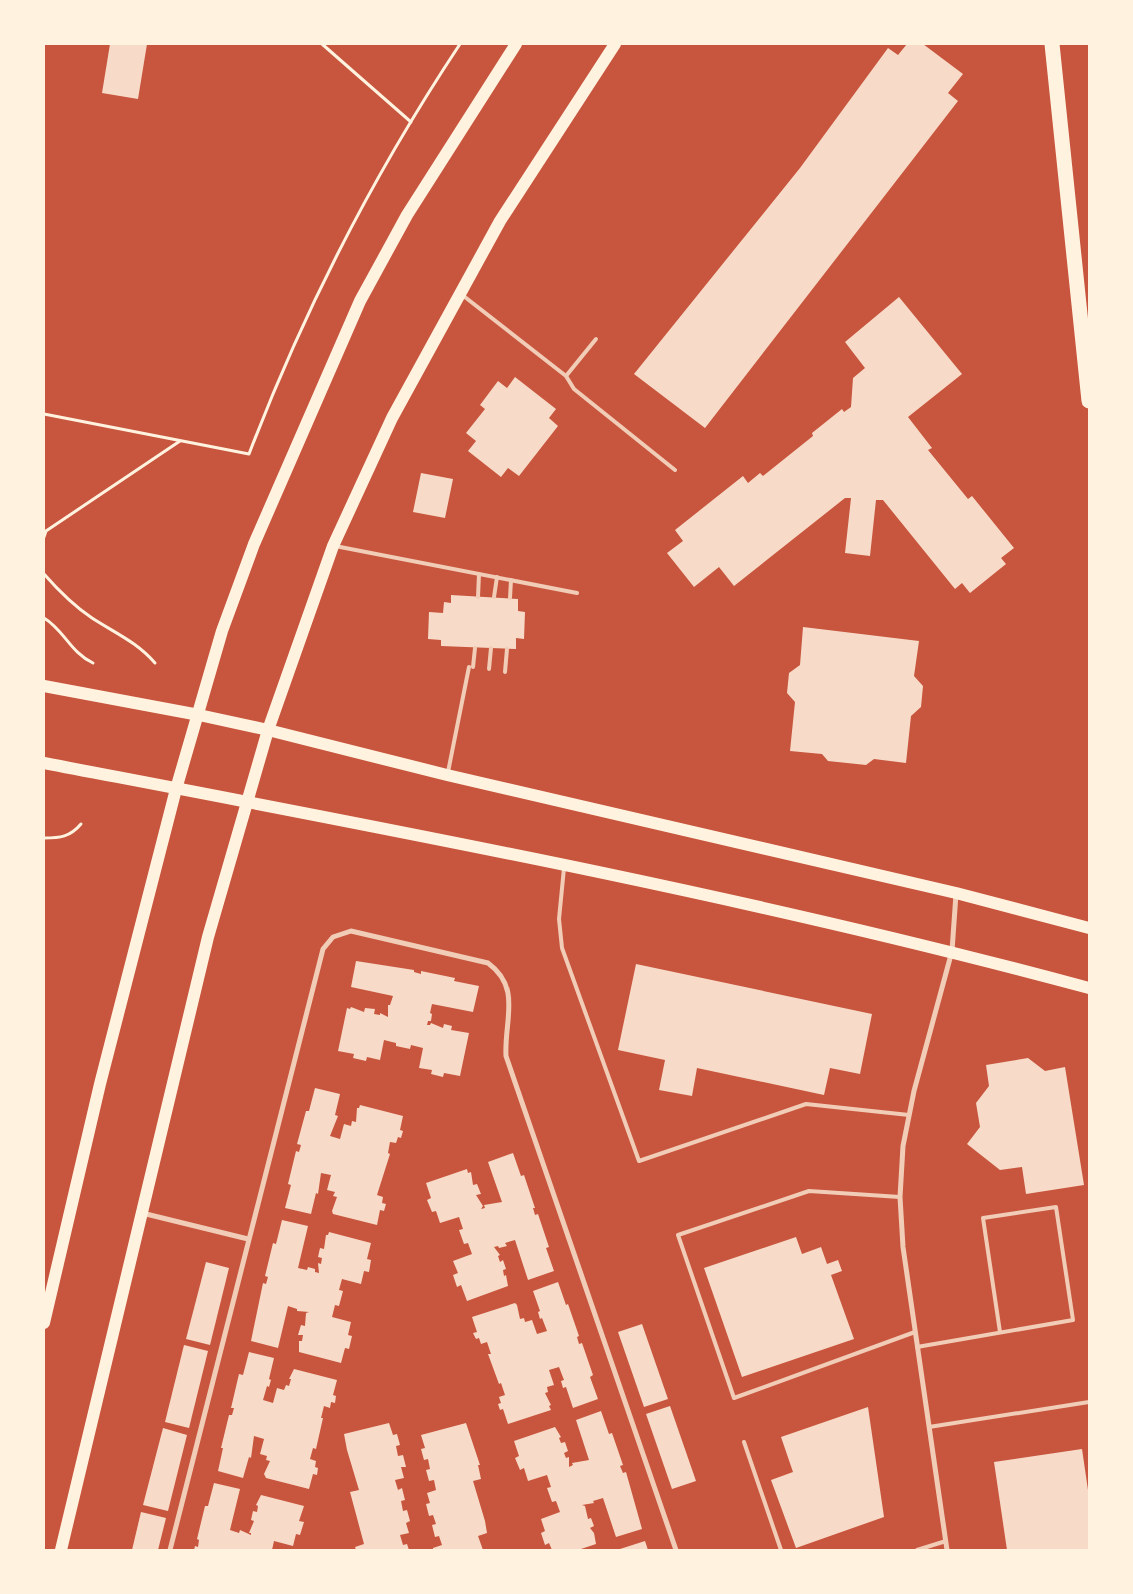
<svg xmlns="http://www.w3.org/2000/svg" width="1133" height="1594" viewBox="0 0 1133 1594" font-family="'Golos Text',sans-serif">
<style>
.building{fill:#f7dbc8}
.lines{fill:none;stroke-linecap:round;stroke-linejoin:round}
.path{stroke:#fff3e0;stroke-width:3}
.service{stroke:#f1ccb7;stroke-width:4}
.minor{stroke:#f1ccb7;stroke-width:5}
.primary{stroke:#fff3e0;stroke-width:12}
.motorway{stroke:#fff3e0;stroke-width:15}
</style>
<rect width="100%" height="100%" fill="#c8553d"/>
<g class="building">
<path d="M110,44H147L138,99L102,93Z"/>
<path d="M907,44H923L963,74L948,93L958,101L705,428L634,374L800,168L888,48L898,55Z"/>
<path d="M899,297L962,374L908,417L932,448L928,450L968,499L972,496L1014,548L1001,558L1006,564L970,593L962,583L955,589L883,500H876L870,556L845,553L851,498H845L734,586L719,567L694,587L667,553L683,541L675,530L743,476L748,483L760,473L763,476L813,436L812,433L842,409L844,412L851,407L853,378L865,368L845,342Z"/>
<path d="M515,377L556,409L549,418L558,426L519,476L508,468L501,477L468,451L476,441L466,433L485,409L480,405L498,381L507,388Z"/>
<path d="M421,473L453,479L445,518L413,512Z"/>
<path d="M451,595L518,599V611L525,612L524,639L516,638V649L441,646V640L428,639L429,612L443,613L444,602L451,603Z"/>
<path d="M803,627L919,641L914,676L923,686L921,707L911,716L906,763L874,759L866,765L828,761L822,754L790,751L795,702L787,693L789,673L800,665Z"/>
<path d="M356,961L414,970V972L421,974V971L455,978L454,981L479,986L473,1012L432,1004L430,1013L432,1014L431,1021H428L427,1025H430L431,1023L443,1028L444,1024L452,1026L451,1030L469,1033L460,1076L444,1073L443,1077L431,1074L432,1070L419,1068L423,1048L411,1045L410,1049L396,1046V1043L384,1040L380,1060L367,1057L366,1061L353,1058L354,1054L338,1051L347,1008L350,1009L351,1007L364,1012L365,1008L375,1009L374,1014L380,1015V1013L388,1017V1005H390L393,996L351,987Z"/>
<path d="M636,964L872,1014L860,1074L830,1068L824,1095L697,1068L692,1096L659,1090L665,1060L618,1050Z"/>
<path d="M1028,1058L1045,1071L1065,1067L1084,1185L1026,1194L1022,1167L1000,1170L967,1144L980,1127L976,1103L989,1086L986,1065Z"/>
<path d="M315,1088L340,1094L335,1115L338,1116L330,1136L340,1139L344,1124L351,1126L352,1121L356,1122L357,1108H359L360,1105L403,1116L400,1130L403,1131L401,1138L398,1137L396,1143L390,1142L388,1153L390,1154L377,1195L383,1197L382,1203L386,1204L384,1211L380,1210L377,1225L333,1214L332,1211L337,1197L333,1196L335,1192L327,1190L331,1175L321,1173L318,1194L316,1193L311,1214L285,1208L291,1185L288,1184L296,1151L299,1152L301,1145L297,1144L306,1111H309Z"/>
<path d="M513,1153L521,1176L524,1175L535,1208H533L535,1215L538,1214L549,1247L546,1248L554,1271L528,1280L515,1240L505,1243L507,1246L499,1248L498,1246L494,1247L500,1255L498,1256L500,1262L503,1260L506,1269L503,1270L504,1276L506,1275L508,1286L467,1301L461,1285L457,1287L453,1275L458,1273L453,1261L472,1254L468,1243L464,1244L459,1230L463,1229L459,1217L440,1223L436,1211L432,1212L427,1200L431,1198L426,1183L467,1169L468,1173L471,1172L473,1185L477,1184L481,1194L476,1195L483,1206L481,1209L485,1208L484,1205L502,1202L488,1162Z"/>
<path d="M282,1220L308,1226L298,1268L307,1270L308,1267L315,1269V1272L319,1273L318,1263L321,1264L322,1258L318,1257L320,1248L324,1249L326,1235H328L329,1232L371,1243L367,1259L371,1260L369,1272L364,1271L361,1284L342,1279L339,1290L343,1291L339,1306L335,1305L332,1317L351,1322L348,1335L352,1336L349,1349L345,1348L341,1363L299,1352V1341H302L303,1335H298L301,1325L305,1326L306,1313L309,1312L297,1311V1309L288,1306L278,1348L251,1341L263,1283L266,1284L268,1277L265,1276L273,1243L276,1244Z"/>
<path d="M796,1237L802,1254L821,1247L827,1264L838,1260L842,1271L831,1275L854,1339L742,1377L704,1268Z"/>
<path d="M206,1262L229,1268L210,1345L186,1339Z"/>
<path d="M558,1282L566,1305L568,1304L579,1336L577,1337L579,1344L582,1343L593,1375L590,1377L598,1399L573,1408L566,1387L563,1388L561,1381L564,1380L559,1367L549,1370L554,1385L547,1387L548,1392L545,1393L551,1405L549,1406L551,1410L508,1424L503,1409L500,1410L498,1404L501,1403L499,1397L505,1395L501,1383L499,1384L488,1354H491L487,1342L481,1344L479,1338L476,1339L473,1333L477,1332L472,1317L515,1303L517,1305L520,1319L524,1318L525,1322L532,1320L537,1334L547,1331L542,1318L540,1319L538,1312L540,1311L533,1291Z"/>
<path d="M642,1324L668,1399L644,1407L618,1332Z"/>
<path d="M184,1345L208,1351L189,1428L165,1422Z"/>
<path d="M249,1352L274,1358L269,1379L271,1380L269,1387L267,1386L263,1400L273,1403L277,1388L284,1390L286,1385L289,1386L291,1379H289L294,1369L337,1380L333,1395L336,1396L335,1403L331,1402L330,1408L324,1406L321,1418H323L316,1449L313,1448L310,1459L316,1461L315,1467L318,1468L317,1475L313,1474L309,1489L266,1478L264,1474L270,1461L266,1460L267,1456L260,1454L264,1439L254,1436L251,1458L249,1457L243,1478L218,1471L223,1448H221L229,1415H232L234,1408H231L239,1374L243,1375Z"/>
<path d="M670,1406L696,1481L672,1489L646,1414Z"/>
<path d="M868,1407L884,1517L796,1548L771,1480L793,1472L781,1437Z"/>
<path d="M601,1411L609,1434L612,1433L623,1465L620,1466L623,1473L626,1472L642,1529L616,1537L603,1498L593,1501L594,1503L582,1505L585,1506L588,1519L591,1518L594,1526L590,1528L594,1533L596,1544L578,1550H552L549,1543L545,1545L541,1533L545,1531L541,1519L560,1512L556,1501L552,1502L547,1488L551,1487L547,1475L528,1481L524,1468L520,1470L515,1458L519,1456L514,1441L555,1427L561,1437L559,1438L561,1443L565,1442L568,1451L564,1453L566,1458L569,1457V1467L573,1465L572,1463L589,1460L576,1420Z"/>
<path d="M389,1423L393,1435L397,1434L400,1445L396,1446L398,1456L403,1455L406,1467H401L404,1478L395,1480L398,1490L402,1488L405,1500L401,1501L403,1511L407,1510L410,1521L406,1523L409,1533L400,1535L403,1545L407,1544L409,1550H356L355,1547L364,1544L350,1492L359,1490L347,1450L344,1434Z"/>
<path d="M466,1423L480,1465H478L481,1479L473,1481L485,1521L487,1533L478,1536L483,1550H433V1548L442,1545L439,1536L435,1537L432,1525L436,1524L433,1515L429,1516L426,1504L430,1503L427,1493L436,1490L434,1480L429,1481L426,1470L430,1469L428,1459L424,1460L421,1449L425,1448L421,1435Z"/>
<path d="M163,1428L187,1435L168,1511L143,1505Z"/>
<path d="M1082,1449L1089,1497V1550H1007L994,1462Z"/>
<path d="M214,1483L240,1489L230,1530L239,1533L240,1530L251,1535V1533H249L254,1521L251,1520L253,1511L257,1512L258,1506L256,1505L261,1495L304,1506L299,1521L304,1522L300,1535L296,1534L293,1546L274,1541L272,1550H194L195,1546L198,1547L199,1540L197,1539L205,1506H208Z"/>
<path d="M141,1512L166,1518L158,1550H132Z"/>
<path d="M645,1541L648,1550H621L620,1549Z"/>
</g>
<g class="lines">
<g class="path">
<path d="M322,44L411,122"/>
<path d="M44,414L249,454C304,310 375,172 460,44"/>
<path d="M44,537L46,531L180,441"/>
<path d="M44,574C58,590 74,606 92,618C115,633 137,642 155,663"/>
<path d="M44,618C64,630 70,652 93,663"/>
<path d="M44,838C60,838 70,837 81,824"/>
</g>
<g class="service">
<path d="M461,294L566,376L574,389L675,470"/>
<path d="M566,376L596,339"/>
<path d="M335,546L577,593"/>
<path d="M478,597L479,574"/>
<path d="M494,597L497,577"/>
<path d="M510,598L511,580"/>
<path d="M473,667L475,648"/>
<path d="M489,669L491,648"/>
<path d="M505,672L507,649"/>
<path d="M448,772L469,667"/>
<path d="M564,868L559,919L562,948L639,1161L806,1104L909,1115"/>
<path d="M900,1197L809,1191L678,1235L734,1398L915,1332"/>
<path d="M917,1347L1073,1320L1056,1207L983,1218L1000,1332"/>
<path d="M929,1427L1089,1402"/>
<path d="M744,1442L781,1550"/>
<path d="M917,1550L946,1541"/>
</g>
<g class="minor">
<path d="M142,1213L248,1239"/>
<path d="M170,1550L323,949L333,937L351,931L488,963C522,988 504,1020 506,1056L676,1550"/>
<path d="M947,1550L903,1247L900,1197L903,1146L914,1091L952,951L956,894"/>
</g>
<g class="primary">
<path d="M44,686L199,715L268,730L447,775L956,893L1089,928"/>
<path d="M44,763C394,830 745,895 1089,988"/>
<path d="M44,1323L100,1084L176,789L222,631L254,544L360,301L407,215L516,44"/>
<path d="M61,1550L208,937L268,730L333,546L392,418L500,221L615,44"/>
</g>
<path class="motorway" d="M1052,44L1089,401"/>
</g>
<rect width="1133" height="1594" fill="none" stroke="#fff3e0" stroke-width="90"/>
</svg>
